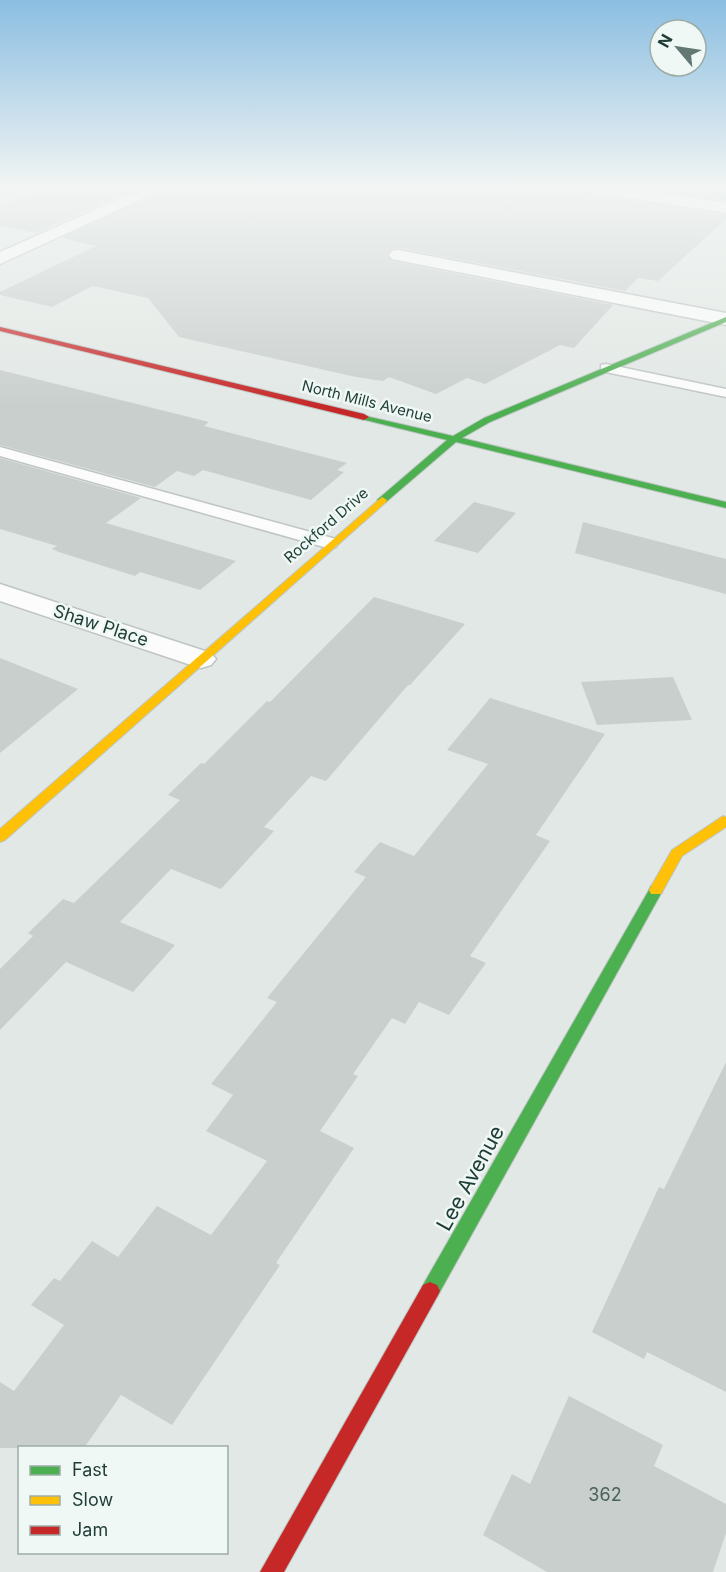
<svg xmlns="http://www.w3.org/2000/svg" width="726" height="1572" viewBox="0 0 726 1572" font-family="Inter,sans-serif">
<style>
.building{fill:#c9cfcd}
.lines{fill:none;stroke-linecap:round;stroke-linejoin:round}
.lane-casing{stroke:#bfc5c3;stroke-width:3}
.street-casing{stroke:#bfc5c3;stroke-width:3}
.fast-casing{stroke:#bdc6c3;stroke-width:2}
.slow-casing{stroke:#bdc6c3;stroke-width:2}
.jam-casing{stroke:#bdc6c3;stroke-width:2}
.lane{fill:#fbfcfb;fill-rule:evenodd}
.street{fill:#fbfcfb;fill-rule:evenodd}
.fast{fill:#4caf50;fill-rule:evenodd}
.slow{fill:#ffc107;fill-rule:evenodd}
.jam{fill:#c62828;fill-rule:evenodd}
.labels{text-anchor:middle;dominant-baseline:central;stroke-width:5;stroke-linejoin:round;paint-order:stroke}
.far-street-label{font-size:15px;fill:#1f3c36;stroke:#eff8f4}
.street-label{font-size:18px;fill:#1f3c36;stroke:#eff8f4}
.near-number-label{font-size:18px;fill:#4a625c}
.near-street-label{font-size:21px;fill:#1f3c36;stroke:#eff8f4}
</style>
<rect width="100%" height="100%" fill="#e2e8e5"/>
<g class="building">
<path d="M47,185H144L36,233L0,226V205Z"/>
<path d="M174,185H570L579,192L726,215V219L658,281L638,278L625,291L398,248L392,249L387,255L392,261L613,305L574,348L560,345L485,384L467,378L436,394L389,377L383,381L356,377L179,337L148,298L93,286L52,307L0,295V292L96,246L61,238Z"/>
<path d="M630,185H726V201Z"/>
<path d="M0,370L209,422L204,426L347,463L337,470L344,472L311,500L203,470L194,476L177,471L155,487L0,445Z"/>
<path d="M0,458L141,498L106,523L236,561L200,590L140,572L135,576L59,552L52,549L57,546L0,529Z"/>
<path d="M474,502L516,513L478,553L434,541Z"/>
<path d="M583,522L726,559V594L575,553Z"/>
<path d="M374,597L465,624L410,685H408L326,781L311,776L264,827L274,831L221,889L171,869L120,922L175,945L133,992L66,962L0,1030V969L33,936L28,933L63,899L74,903L180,800L168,795L201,763L204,764L267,701L270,702Z"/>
<path d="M0,658L78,689L0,753Z"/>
<path d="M673,677L692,720L597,725L581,682Z"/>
<path d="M490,698L605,734L536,835L550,841L470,956L486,963L449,1015L419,1002L405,1024L392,1018L353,1074L358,1076L320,1131L354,1148L276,1263L280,1265L172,1425L121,1395L84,1448H0V1382L14,1391L64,1325L31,1305L54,1278L60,1281L92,1241L118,1257L157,1206L211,1235L267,1161L206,1131L233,1095L211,1084L277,1002L267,998L366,877L354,872L380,842L414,856L488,764L447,750Z"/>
<path d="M726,1062V1392L647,1352L644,1359L592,1332L659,1187L664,1189Z"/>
<path d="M569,1396L663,1445L654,1466L726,1504V1533L713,1572H547L483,1535L512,1474L530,1484Z"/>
</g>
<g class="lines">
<defs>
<g id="lane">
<path d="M606,364L726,389V397L601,371V365Z"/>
<path d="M0,447L336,539L338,543L336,547H324L0,456Z"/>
</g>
<g id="street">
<path d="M151,185H172L0,264V252Z"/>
<path d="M572,185H612L726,203V213L579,190Z"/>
<path d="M398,250L726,313V325L392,259L389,255L392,251Z"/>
<path d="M0,584L211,653L216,659L211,665L201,668L191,665L0,601Z"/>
</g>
<g id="fast">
<path d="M726,317V322L490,422L462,438L726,502V508L456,442L386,502L382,503L377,500L447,440L361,419V415L453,436L484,418Z"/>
<path d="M656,885L661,886L663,890L437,1297L430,1300L423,1297L420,1291L423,1285L649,890L651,886Z"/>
</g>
<g id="slow">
<path d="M382,497L387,500L386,502L5,840L0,842V829Z"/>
<path d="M723,816L726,817V827L682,856L661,894H651L649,890L672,850Z"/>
</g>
<g id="jam">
<path d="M0,327L364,414L369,417L364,420L0,331Z"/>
<path d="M430,1282L437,1285L440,1291L437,1297L284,1572H260L423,1285Z"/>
</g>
</defs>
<use href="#lane" class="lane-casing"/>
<use href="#street" class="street-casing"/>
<use href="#fast" class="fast-casing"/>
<use href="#slow" class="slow-casing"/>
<use href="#jam" class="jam-casing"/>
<use href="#lane" class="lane"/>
<use href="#street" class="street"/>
<use href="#fast" class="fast"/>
<use href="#slow" class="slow"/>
<use href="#jam" class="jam"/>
</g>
<linearGradient id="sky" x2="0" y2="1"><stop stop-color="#8bbee2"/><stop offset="0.46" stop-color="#f2f5f3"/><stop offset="1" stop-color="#f2f5f3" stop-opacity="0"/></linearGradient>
<rect width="726" height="406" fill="url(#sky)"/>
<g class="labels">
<g class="far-street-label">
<text transform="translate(367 401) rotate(14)">North Mills Avenue</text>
<text transform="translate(326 525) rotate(-41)">Rockford Drive</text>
</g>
<g class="street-label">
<text transform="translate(101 625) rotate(18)">Shaw Place</text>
</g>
<g class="near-number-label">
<text x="605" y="1494">362</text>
</g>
<g class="near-street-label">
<text transform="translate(470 1178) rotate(-61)">Lee Avenue</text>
</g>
</g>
<rect x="18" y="1446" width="210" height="108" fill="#eff8f4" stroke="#9cada8" stroke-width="1.5"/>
<rect x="30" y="1466" width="30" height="9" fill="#4caf50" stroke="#9cada8" stroke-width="1.5"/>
<text x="72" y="1476" font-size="18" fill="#1f3c36">Fast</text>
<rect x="30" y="1496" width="30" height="9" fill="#ffc107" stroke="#9cada8" stroke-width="1.5"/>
<text x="72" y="1506" font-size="18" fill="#1f3c36">Slow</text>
<rect x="30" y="1526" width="30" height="9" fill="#c62828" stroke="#9cada8" stroke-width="1.5"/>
<text x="72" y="1536" font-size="18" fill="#1f3c36">Jam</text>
<g transform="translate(678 48) rotate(299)"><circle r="28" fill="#eff8f4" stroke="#9cada8" stroke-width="1.5"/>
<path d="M0-4.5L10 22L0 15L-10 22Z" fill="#637873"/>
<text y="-9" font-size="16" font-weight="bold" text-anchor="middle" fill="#1f3c36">N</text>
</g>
</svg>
